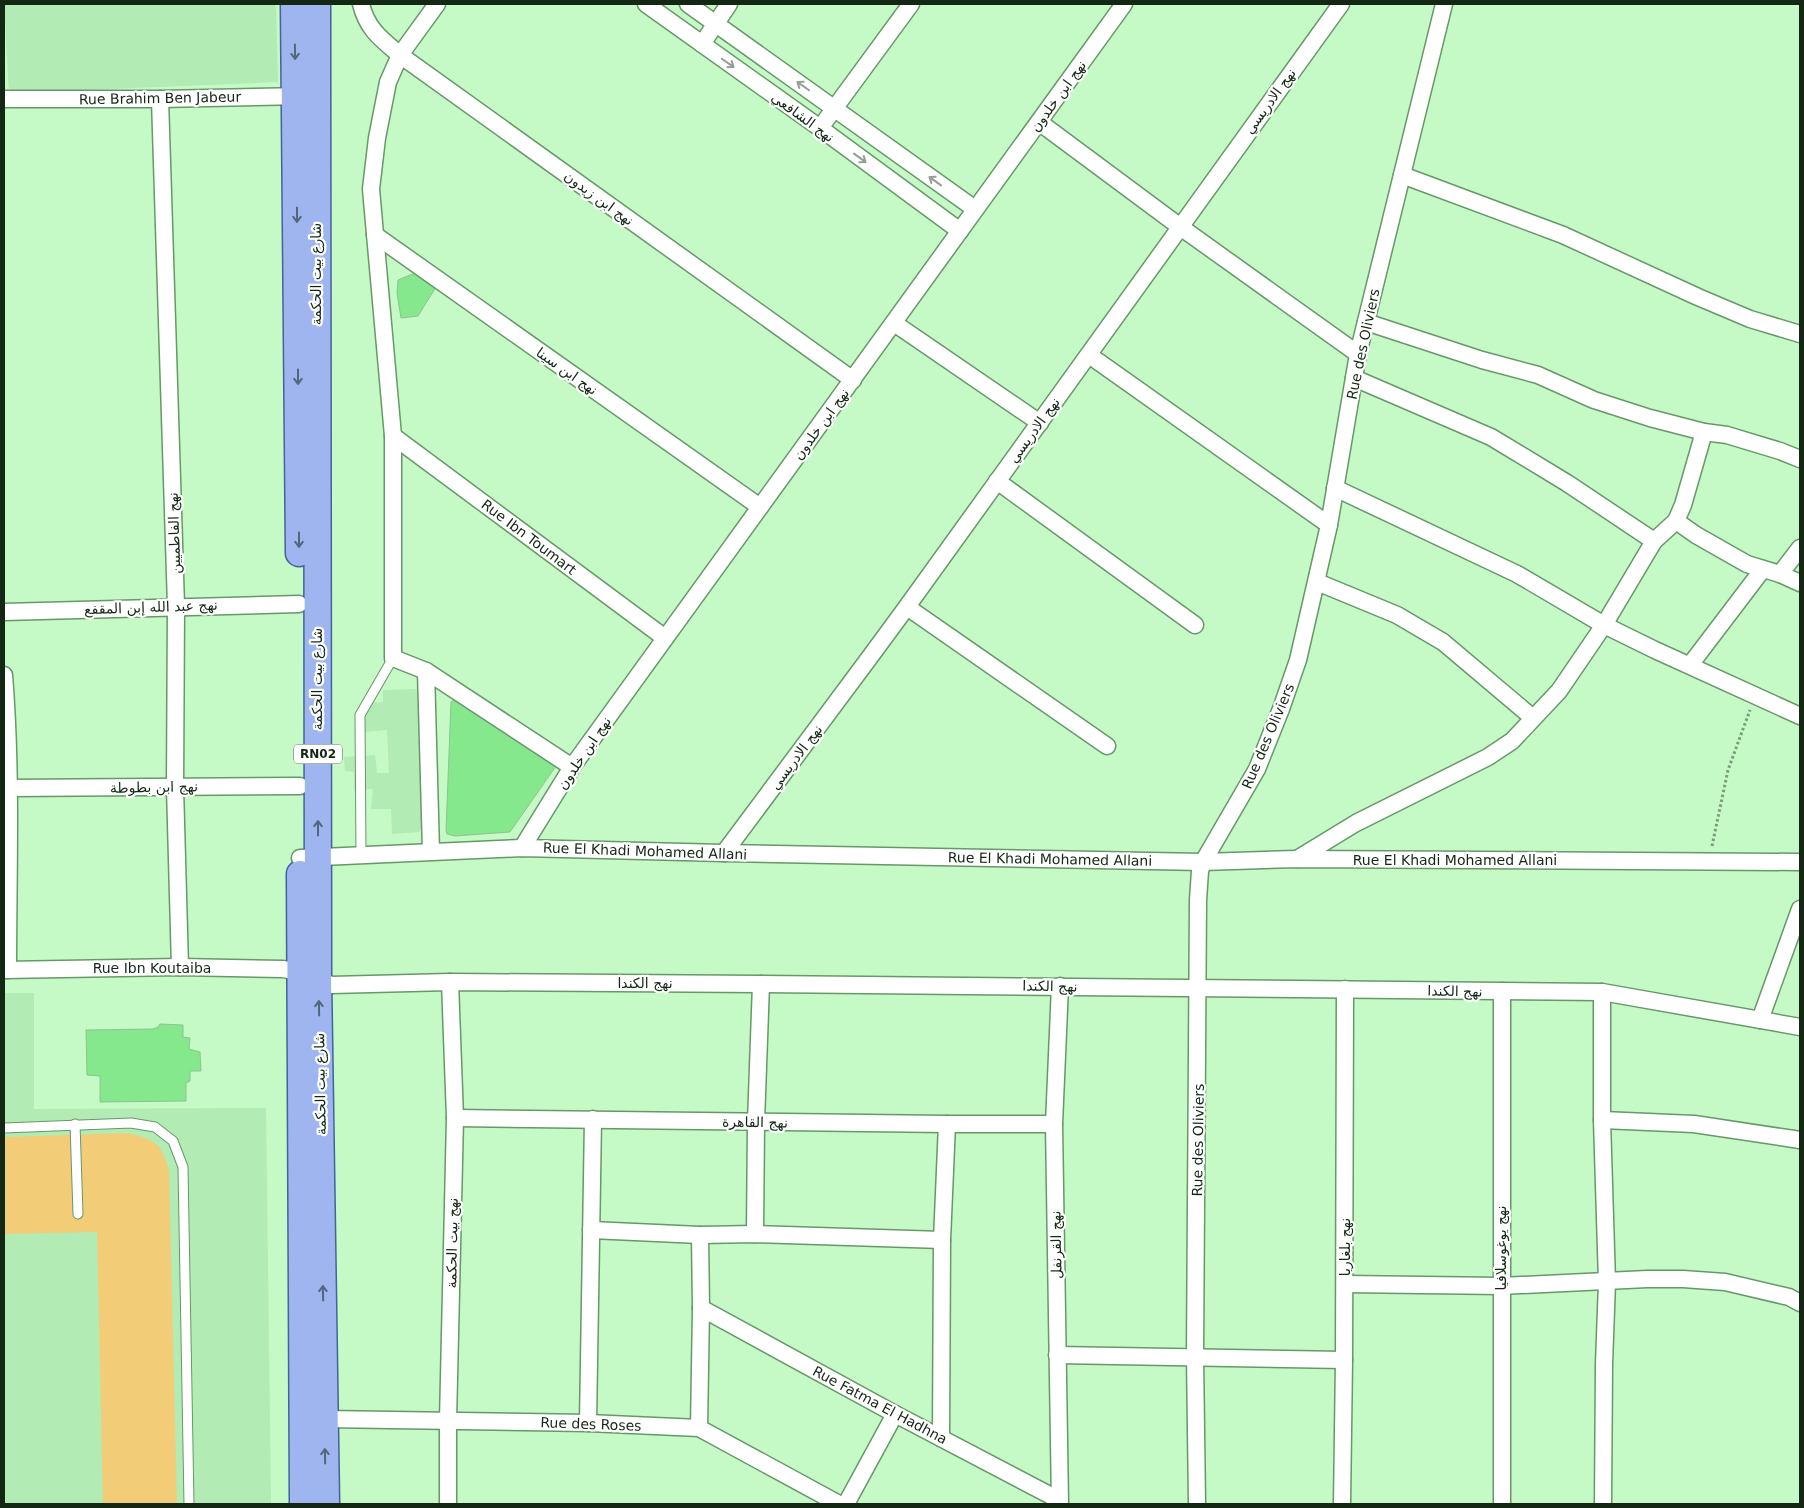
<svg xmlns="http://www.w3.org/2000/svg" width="1804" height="1508" viewBox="0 0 1804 1508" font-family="'DejaVu Sans',Vazirmatn,sans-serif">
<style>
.built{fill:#b2ebb4}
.green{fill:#f3cc77}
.building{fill:#85e88c;stroke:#8fc291}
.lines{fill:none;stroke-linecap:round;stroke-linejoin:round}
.service-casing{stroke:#679869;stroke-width:11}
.minor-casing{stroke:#679869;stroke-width:19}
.primary-casing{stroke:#43639c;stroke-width:29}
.path{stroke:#779d78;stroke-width:3;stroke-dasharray:2.5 2.5;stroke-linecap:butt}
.service{stroke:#fff;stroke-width:9}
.minor{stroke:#fff;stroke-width:16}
.primary{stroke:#9eb5ef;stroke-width:26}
.oneway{stroke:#526777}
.oneway2{stroke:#959e95}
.labels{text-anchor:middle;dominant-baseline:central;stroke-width:4.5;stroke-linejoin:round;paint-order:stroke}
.shield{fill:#fff;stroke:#5a685a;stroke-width:1}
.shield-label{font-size:12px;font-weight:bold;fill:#132714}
.street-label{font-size:14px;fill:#132714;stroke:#fff}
</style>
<rect width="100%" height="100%" fill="#c5f9c6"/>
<g class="built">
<path d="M4,4H276L278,82L9,93Z"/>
<path d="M419,689L423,825L419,832L392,834L391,809H371L373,789L354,790V772L345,771L344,757L375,755L377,773H389L387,730L365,732V703L383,702V690Z"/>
<path d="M4,993H34V1109L266,1108L271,1504H4Z"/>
</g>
<path class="green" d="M129,1133C157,1141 161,1143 169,1171L177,1504H103L97,1232L4,1234V1137Z"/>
<g class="building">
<path d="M415,273L436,287L418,316L401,318L397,293L398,280Z"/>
<path d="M458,698L556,766L510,832L455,836L447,834L446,831L451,702Z"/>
<path d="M160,1024L183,1025V1037L190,1038L189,1049L200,1052L201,1071H190V1081L186,1083V1101L100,1102V1076L87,1075L86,1030L153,1029L158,1027Z"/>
</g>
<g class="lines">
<defs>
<g id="service">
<path d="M361,854L360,715L393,658"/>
<path d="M75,1124L78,1214"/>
<path d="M4,1128L131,1123L155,1127L173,1141L183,1167L189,1504"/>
</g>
<g id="minor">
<path d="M361,4C367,29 381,39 400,55L853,380"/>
<path d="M437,4L400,55L388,82L377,138L371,189L393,436V658L426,671L572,767"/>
<path d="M646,4L820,128L960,231"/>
<path d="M688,4L975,209"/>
<path d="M702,44L729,4"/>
<path d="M4,99H160L304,96"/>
<path d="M160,99L176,606L175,787L180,967"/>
<path d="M1039,122L1179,226L1358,354"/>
<path d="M820,128L911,4"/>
<path d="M1402,175L1563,235L1698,297L1750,319L1800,334"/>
<path d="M375,235L760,507"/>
<path d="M1366,322L1482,360L1538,375L1594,400L1650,418L1704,432L1727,435L1780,451L1800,459"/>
<path d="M894,323L1040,423"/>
<path d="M1089,355L1329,525"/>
<path d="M1354,378L1491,437L1567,483L1654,541"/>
<path d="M393,436L665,638"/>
<path d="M997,481L1195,625"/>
<path d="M1335,488L1517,574L1604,625L1655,650L1800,716"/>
<path d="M1676,521L1696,535L1747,564L1780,574L1800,583"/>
<path d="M1780,574L1800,548"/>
<path d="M1317,582L1397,615L1443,642L1533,718"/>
<path d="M907,607L1107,746"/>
<path d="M4,612L299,604"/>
<path d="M1690,665L1763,569"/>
<path d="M426,671L431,851"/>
<path d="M4,675C12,773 8,872 8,970"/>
<path d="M9,788L300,786"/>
<path d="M522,848L572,767L1124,4"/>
<path d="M724,853C785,771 846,690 906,608C1052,407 1195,204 1341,4"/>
<path d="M300,858L522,848L724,853L1203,862L1297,859L1800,862"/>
<path d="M1297,859L1356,823L1488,757L1512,741L1559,691L1604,625L1654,541L1676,521L1683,505L1704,432"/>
<path d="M4,970L180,967L283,969L300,972L331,985L450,982L761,984L1602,992L1800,1027"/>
<path d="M1602,992V1120L1607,1282L1604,1364L1603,1504"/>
<path d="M1760,1020L1800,909"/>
<path d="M455,1118L947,1124H1054"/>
<path d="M1602,1120L1694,1124L1800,1140"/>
<path d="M591,1230L700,1235L755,1234L942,1240"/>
<path d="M755,1234L756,1122L761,984"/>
<path d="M1345,1284L1501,1286L1647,1279H1683L1725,1282L1789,1297L1800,1303"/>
<path d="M701,1308L895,1414L1059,1500"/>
<path d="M1057,1355L1344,1360"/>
<path d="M324,1419L588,1423L699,1428L839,1504"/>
<path d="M588,1423L593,1119"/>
<path d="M699,1428L701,1308L700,1235"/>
<path d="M941,1438L942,1240L947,1124"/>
<path d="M448,1504V1421L455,1118L450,982"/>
<path d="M846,1504L895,1414"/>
<path d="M1060,1504L1054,1124L1060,986"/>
<path d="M1197,1504L1195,1356L1198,900L1200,871L1203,862L1257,769L1281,709L1298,660L1329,525L1358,354L1444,4"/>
<path d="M1342,1504L1344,1360L1345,989"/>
<path d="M1502,1504V991"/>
</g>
<g id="primary">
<path d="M294,4L299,553"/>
<path d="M317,4L318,979L326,1504"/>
<path d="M300,874L303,1504"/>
</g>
</defs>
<use href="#service" class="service-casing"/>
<use href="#minor" class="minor-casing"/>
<use href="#primary" class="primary-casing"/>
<path class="path" d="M1712,846L1728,770L1750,710"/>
<use href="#service" class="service"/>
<use href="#minor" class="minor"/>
<use href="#primary" class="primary"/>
</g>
<defs><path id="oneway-shaft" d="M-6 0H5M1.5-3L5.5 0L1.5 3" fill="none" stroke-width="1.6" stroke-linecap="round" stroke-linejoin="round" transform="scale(1.25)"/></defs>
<g class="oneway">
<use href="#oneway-shaft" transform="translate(295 52) rotate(89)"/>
<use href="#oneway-shaft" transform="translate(297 215) rotate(90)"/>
<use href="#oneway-shaft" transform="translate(298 377) rotate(90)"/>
<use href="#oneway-shaft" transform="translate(299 540) rotate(90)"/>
<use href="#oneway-shaft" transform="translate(318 828) rotate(-90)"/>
<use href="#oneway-shaft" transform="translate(319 1008) rotate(-91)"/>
<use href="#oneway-shaft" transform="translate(323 1293) rotate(-91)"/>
<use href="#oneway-shaft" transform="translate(325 1456) rotate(-91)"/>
</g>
<g class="oneway2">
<use href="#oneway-shaft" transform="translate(728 63) rotate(35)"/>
<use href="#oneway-shaft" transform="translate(803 86) rotate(-145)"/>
<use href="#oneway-shaft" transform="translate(860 158) rotate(36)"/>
<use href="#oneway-shaft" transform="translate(935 181) rotate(-144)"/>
</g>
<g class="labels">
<rect class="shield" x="294" y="744.5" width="48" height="19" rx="4"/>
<g class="shield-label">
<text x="318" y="754">RN02</text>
</g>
<g class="street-label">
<text transform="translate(1058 96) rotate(-54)">نهج ابن خلدون</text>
<text transform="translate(160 98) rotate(-1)">Rue Brahim Ben Jabeur</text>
<text transform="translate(1270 101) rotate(-54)">نهج الادريسي</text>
<text transform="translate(803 117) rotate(36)">نهج الشافعي</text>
<text transform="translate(599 198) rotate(36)">نهج ابن زيدون</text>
<text transform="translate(316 274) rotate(-90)">شارع بيت الحكمة</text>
<text transform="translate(1363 344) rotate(-78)">Rue des Oliviers</text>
<text transform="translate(567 371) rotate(35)">نهج ابن سينا</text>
<text transform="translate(821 424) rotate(-54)">نهج ابن خلدون</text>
<text transform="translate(1034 430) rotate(-54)">نهج الادريسي</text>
<text transform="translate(174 533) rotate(-92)">نهج الفاطميين</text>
<text transform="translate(529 537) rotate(37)">Rue Ibn Toumart</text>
<text transform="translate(151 607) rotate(-2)">نهج عبد الله إبن المقفع</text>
<text transform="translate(317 679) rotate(-90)">شارع بيت الحكمة</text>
<text transform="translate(1268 736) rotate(-67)">Rue des Oliviers</text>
<text transform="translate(584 753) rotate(-56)">نهج ابن خلدون</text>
<text transform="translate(796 757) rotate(-53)">نهج الادريسي</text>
<text transform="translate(154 787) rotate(-1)">نهج ابن بطوطة</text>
<text transform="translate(645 851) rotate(2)">Rue El Khadi Mohamed Allani</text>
<text transform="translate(1050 859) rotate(1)">Rue El Khadi Mohamed Allani</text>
<text x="1455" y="860">Rue El Khadi Mohamed Allani</text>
<text x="152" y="968">Rue Ibn Koutaiba</text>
<text x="645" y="983">نهج الكندا</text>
<text transform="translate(1050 986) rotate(1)">نهج الكندا</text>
<text transform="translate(1455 991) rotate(1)">نهج الكندا</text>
<text transform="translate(320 1084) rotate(-91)">شارع بيت الحكمة</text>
<text transform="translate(755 1122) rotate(1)">نهج القاهرة</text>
<text transform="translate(1198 1140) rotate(-89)">Rue des Oliviers</text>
<text transform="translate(452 1243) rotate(-89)">نهج بيت الحكمة</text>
<text transform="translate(1056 1245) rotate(-91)">نهج القرنفل</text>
<text transform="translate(1345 1247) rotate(-90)">نهج بلغاريا</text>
<text transform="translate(1501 1248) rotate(-90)">نهج يوغوسلافيا</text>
<text transform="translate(880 1405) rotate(28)">Rue Fatma El Hadhna</text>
<text transform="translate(591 1424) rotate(2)">Rue des Roses</text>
</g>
</g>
<rect width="1804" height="1508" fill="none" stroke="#132714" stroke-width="10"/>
</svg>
